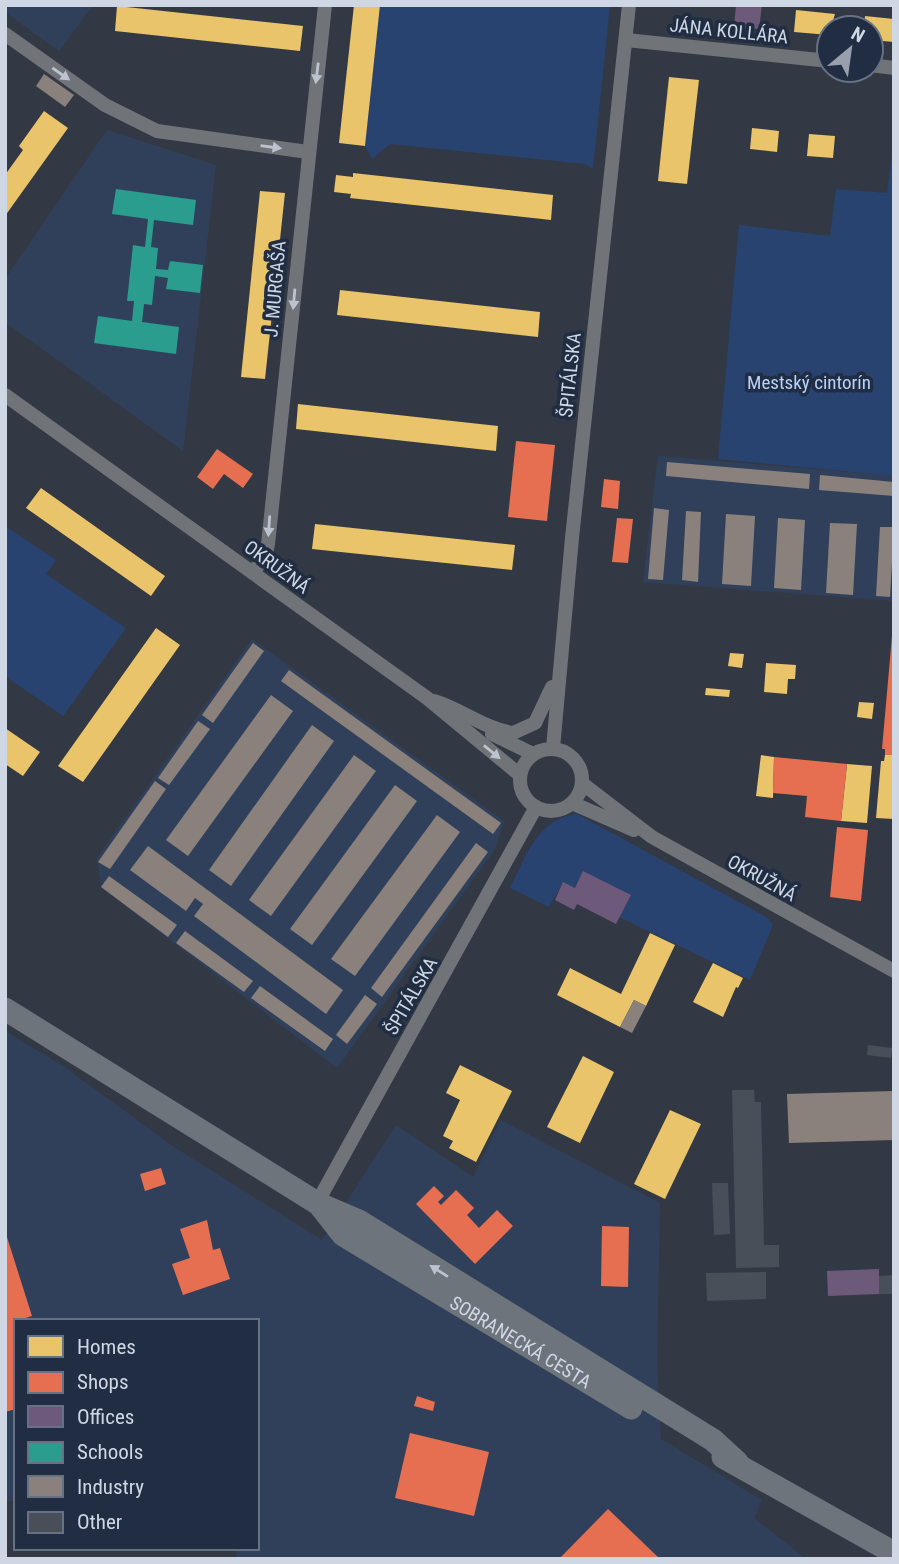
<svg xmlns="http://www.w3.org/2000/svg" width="899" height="1564" viewBox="0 0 899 1564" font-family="'Roboto Condensed',sans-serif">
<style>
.built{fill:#31405a}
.green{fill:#28436f}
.homes{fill:#e9c46a}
.shops{fill:#e76f51}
.offices{fill:#6d597a}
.schools{fill:#2a9d8f}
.industry{fill:#8a817c}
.building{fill:#494f59}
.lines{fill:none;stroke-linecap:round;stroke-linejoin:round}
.street{stroke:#707378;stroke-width:14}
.primary{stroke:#6e747b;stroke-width:23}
.oneway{fill:#bcc3cf}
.oneway2{fill:#bcc3d0}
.labels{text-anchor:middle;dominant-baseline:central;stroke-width:7;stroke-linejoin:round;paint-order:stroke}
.street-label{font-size:19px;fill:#cfd7e5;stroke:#202d42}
.park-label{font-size:19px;fill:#b9d1f9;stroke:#202d42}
</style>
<rect width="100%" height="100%" fill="#323944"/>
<g class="built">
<path d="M5,5H93L59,51L5,12Z"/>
<path d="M107,130L216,165L183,451L5,322V279Z"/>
<path d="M658,456L894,476V601L643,582Z"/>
<path d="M252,639L504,821L495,849L337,1068L101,887L97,858Z"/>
<path d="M5,1031L63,1066L174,1147L322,1240L396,1125L473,1177L501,1120L660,1203L657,1361L661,1439L762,1500L754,1518L806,1559H237L236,1548H257V1321H16V1500L5,1502Z"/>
</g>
<g class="green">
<path d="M380,5H610L593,169L585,164L390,144L372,159L365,146Z"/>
<path d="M894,137V476L718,459L739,225L830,236L836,189L887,193Z"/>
<path d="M5,526L56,560L46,574L126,628L63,716L5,676Z"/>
<path d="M577,814L768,918L773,925L750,980L619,917L583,872L575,888L563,883L549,907L510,888C526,856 538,818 577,814Z"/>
</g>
<g class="homes">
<path d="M354,5H380L365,146L339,143Z"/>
<path d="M117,6L303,26L300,51L115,31Z"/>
<path d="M796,10L835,14L829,35L794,32Z"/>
<path d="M865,16L894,19V42L871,40V28H864Z"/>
<path d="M669,77L699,80L687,184L658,181Z"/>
<path d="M44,111L68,128L5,216V175L23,150L19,146Z"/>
<path d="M752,128L779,131L777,152L750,149Z"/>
<path d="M809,134L835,136L833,158L807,156Z"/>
<path d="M353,173L553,195L551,220L350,198L351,194L334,192L336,175L353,177Z"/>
<path d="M260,191L285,193L265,379L241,377Z"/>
<path d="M340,290L540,312L538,337L337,315Z"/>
<path d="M298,404L498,426L496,451L296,429Z"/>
<path d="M41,488L165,576L151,596L26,508Z"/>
<path d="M315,524L515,545L512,570L312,549Z"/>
<path d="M156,628L180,645L83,782L58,766Z"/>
<path d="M730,653L744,654L742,668L728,666Z"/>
<path d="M766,663L796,665L795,679H788L787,694L764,692Z"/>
<path d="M706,688L730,690L729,697L705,695Z"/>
<path d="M859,702L874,703L872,719L857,717Z"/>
<path d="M5,728L40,752L23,776L5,764Z"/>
<path d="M761,755L774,757L773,798L756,796Z"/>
<path d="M885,755H894V819L876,818L881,761H884Z"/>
<path d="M847,764L872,766L867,823L841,821Z"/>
<path d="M650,933L675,945L646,1006L634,1000L620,1027L557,995L570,968L621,994Z"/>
<path d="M713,963L743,978L738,988L736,987L723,1017L693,1002Z"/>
<path d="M583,1056L614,1072L580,1143L547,1127Z"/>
<path d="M460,1065L512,1091L476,1162L449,1148L453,1141L443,1136L460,1100L446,1093Z"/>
<path d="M670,1110L701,1124L665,1199L634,1184Z"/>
</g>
<g class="shops">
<path d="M516,441L555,445L547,521L508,517Z"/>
<path d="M217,449L253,474L243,488L224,474L213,489L197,477Z"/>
<path d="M604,479L620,481L618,509L601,507Z"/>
<path d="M617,518L633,519L628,563L612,562Z"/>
<path d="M892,636H894V755H885V749H882Z"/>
<path d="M774,757L847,764L841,821L805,817L807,796L773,793Z"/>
<path d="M837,827L868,830L861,901L830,897Z"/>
<path d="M161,1168L166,1184L145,1191L140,1174Z"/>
<path d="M434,1186L444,1196L438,1202L441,1205L456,1190L474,1208L467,1215L479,1228L497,1210L513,1226L475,1264L416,1204Z"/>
<path d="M207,1220L213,1250L220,1248L230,1279L183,1295L172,1264L190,1258L180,1229Z"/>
<path d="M602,1226L629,1227L628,1287L601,1286Z"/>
<path d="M6,1234L32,1316L16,1321V1409L5,1412Z"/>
<path d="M417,1396L435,1402L433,1411L414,1406Z"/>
<path d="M410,1433L489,1452L474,1516L395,1498Z"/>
<path d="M608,1509L660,1559H559Z"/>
</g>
<g class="offices">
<path d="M736,5H762L759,29L734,27Z"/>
<path d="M583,871L631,895L616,924L577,904L574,910L555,900L563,882L575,888Z"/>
<path d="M879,1269V1294L828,1296L827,1271Z"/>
</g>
<path class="schools" d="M116,189L196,200L193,225L154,220L151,247L158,248L156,269L168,270L170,261L203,265L200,293L166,289L168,278L155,276L152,305L144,304L142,322L179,327L176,354L94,343L98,316L132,321L134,301H127L133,245L145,247L148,219L112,214Z"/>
<g class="industry">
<path d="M44,74L74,95L65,107L36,86Z"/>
<path d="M667,462L810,474L809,489L666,476Z"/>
<path d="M820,475L894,482V496L819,490Z"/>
<path d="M654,508L669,510L663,580L648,579Z"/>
<path d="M686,511L701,512L698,582L682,580Z"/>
<path d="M726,514L755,516L751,586L722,584Z"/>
<path d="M778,518L805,520L801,590L774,588Z"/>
<path d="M830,523L857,524L853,595L826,593Z"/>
<path d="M880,527H894L890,597L876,596Z"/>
<path d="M253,643L264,651L213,723L202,715Z"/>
<path d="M289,670L501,823L493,834L281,681Z"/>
<path d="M271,695L293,711L188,856L166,840Z"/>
<path d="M198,721L210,729L169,785L158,778Z"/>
<path d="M312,725L334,741L231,886L209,870Z"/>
<path d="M354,755L376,771L271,916L249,900Z"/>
<path d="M155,781L166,789L110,869L98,862Z"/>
<path d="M395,785L417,801L312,945L290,929Z"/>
<path d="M437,815L460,832L355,976L331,959Z"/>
<path d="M476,843L488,852L382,997L371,988Z"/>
<path d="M148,846L343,990L326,1014L194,916L203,904L195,898L186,911L130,870Z"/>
<path d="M109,876L177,925L168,937L101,887Z"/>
<path d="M185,931L253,981L244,992L176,943Z"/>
<path d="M260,986L333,1039L325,1051L251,998Z"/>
<path d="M365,995L377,1004L347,1044L336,1035Z"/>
<path d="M634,1000L646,1006L632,1033L620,1027Z"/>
<path d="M894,1091V1140L789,1143L787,1094Z"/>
</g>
<g class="building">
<path d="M868,1045L892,1048L891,1058L867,1055Z"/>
<path d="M732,1090H754L755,1102H761L764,1245H779V1267L736,1268Z"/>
<path d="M712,1183H728L730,1234L714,1235Z"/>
<path d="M766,1272V1299L707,1301L706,1273Z"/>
<path d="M894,1275V1294H879V1276Z"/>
</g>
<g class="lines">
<g class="street">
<path d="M5,34L105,105L157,131L308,152"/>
<path d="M626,40L829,61"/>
<path d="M871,65L894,68"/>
<path d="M5,395L427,698L520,775"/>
<path d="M253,573L266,554L268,544L325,5"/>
<path d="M434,701C461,709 485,729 513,733L535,723L552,687"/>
<path d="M492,734L533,754"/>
<path d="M553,748L572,538L629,5"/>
<circle cx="551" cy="780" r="31"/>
<path d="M583,784L652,837L894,971"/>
<path d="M572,803L634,830"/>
<path d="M317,1203L536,807"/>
</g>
<g class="primary">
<path d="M5,1009L317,1203L359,1221L713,1440L737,1462"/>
<path id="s1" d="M321,1207L343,1235L631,1408"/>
<path d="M723,1457L894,1553"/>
</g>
</g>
<defs><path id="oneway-solid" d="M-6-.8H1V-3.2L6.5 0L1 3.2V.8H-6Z" transform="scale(1.75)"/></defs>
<g class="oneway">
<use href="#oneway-solid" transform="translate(317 73) rotate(97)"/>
<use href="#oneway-solid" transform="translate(61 74) rotate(35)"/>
<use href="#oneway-solid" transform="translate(271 147) rotate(8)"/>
<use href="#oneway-solid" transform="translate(294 299) rotate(95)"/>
<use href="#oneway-solid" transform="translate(269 526) rotate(94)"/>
<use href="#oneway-solid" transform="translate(492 752) rotate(39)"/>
</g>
<use class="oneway2" href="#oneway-solid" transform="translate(439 1271) rotate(-148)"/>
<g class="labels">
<g class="street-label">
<text transform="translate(729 31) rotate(6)">JÁNA KOLLÁRA</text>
<text transform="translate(275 289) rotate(-85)">J. MURGAŠA</text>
<text transform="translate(570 375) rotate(-84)">ŠPITÁLSKA</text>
<text transform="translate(277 567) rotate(36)">OKRUŽNÁ</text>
<text transform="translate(762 878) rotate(29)">OKRUŽNÁ</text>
<text transform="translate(411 996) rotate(-60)">ŠPITÁLSKA</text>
<text stroke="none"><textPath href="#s1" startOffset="243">SOBRANECKÁ CESTA</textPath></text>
</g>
<g class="park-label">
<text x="809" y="382">Mestský cintorín</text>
</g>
</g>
<rect width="899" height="1564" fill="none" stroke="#cfd7e5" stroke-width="14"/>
<rect x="14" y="1319" width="245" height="231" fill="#202d42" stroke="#667183" stroke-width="2"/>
<rect x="28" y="1336" width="35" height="21" fill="#e9c46a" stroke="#667183" stroke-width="2"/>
<text x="77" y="1354" font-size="21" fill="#cfd7e5">Homes</text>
<rect x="28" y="1372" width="35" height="21" fill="#e76f51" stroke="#667183" stroke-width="2"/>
<text x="77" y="1389" font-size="21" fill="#cfd7e5">Shops</text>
<rect x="28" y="1406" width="35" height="21" fill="#6d597a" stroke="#667183" stroke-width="2"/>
<text x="77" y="1424" font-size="21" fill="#cfd7e5">Offices</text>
<rect x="28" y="1442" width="35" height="21" fill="#2a9d8f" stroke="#667183" stroke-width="2"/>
<text x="77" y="1459" font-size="21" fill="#cfd7e5">Schools</text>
<rect x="28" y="1476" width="35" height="21" fill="#8a817c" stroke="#667183" stroke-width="2"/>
<text x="77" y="1494" font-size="21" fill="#cfd7e5">Industry</text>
<rect x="28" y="1512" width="35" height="21" fill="#494f59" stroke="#667183" stroke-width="2"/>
<text x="77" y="1529" font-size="21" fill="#cfd7e5">Other</text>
<g transform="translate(850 49) rotate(29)"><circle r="33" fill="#202d42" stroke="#667183" stroke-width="2"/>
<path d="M0-5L12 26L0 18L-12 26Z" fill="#98a0ad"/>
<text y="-10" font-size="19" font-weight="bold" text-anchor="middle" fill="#cfd7e5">N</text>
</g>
</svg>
